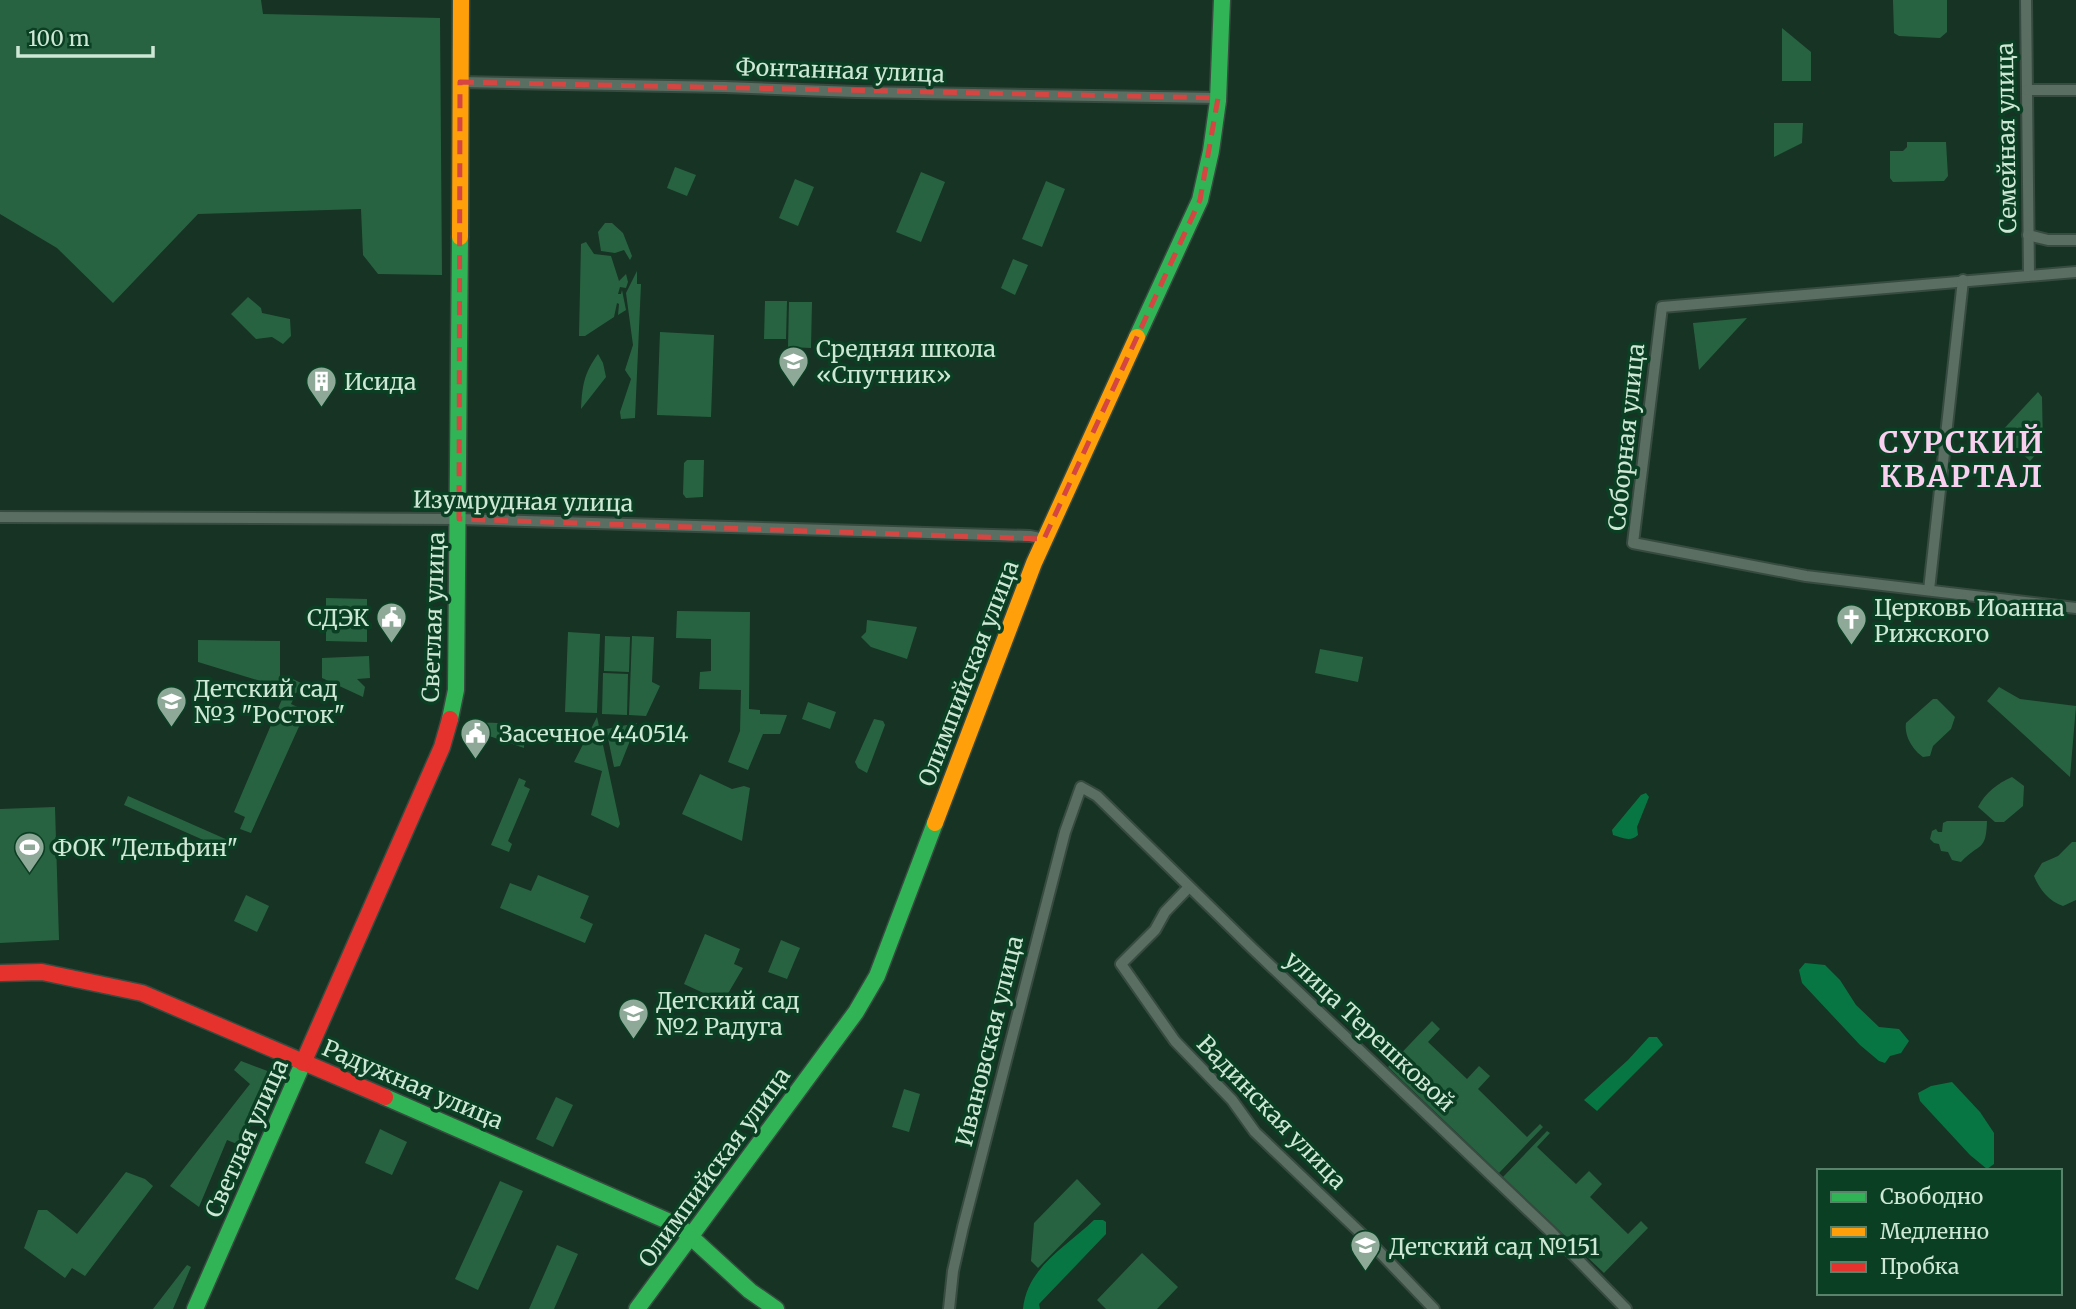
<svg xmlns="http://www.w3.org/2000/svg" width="2076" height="1309" viewBox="0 0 2076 1309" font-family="Merriweather,serif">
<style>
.green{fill:#286341}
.forest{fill:#087643}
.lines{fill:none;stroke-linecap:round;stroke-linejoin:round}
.street-casing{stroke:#374b40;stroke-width:14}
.fast-casing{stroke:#374b40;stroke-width:19}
.slow-casing{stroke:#374b40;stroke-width:19}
.jam-casing{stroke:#374b40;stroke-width:19}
.street{stroke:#5a6e62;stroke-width:10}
.fast{stroke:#30b455;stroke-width:16}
.slow{stroke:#ff9f0a;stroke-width:16}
.jam{stroke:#e5322d;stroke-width:16}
.marked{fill:none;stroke:#d54542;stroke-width:5;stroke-dasharray:14 9;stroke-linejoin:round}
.labels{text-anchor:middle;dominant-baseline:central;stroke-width:7;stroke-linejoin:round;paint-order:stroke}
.street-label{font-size:23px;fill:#cee8d6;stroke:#0b3f23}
.poi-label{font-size:23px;fill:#cee8d6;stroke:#0b3f23;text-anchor:start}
.district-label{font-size:30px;font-weight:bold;letter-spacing:2px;fill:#f9d0ef;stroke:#0b3f23}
</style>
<rect width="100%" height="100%" fill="#173324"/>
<g class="green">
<path d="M0,0H261L263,14L440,18L442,275L378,274L363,255L361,209L198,214L113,303L57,248L0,214Z"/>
<path d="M1893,0H1947V32L1940,38L1899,36L1894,33Z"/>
<path d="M1782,28L1811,52V81H1782Z"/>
<path d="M1774,123H1803L1802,143L1774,157Z"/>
<path d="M1907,142H1946L1948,176L1944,181L1893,182L1890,178V151H1903L1907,147Z"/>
<path d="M675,167L696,175L687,196L667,188Z"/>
<path d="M921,172L945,182L921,242L896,232Z"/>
<path d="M795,179L814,187L798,226L779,218Z"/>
<path d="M1046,181L1065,189L1042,247L1022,239Z"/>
<path d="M605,223H612L623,233L632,256L630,260L624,250L615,253L601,251L598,232Z"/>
<path d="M586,242L594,254L611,256L619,281L626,274L628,282L626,288L620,287L618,294H621L622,290L626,310L618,315L619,304L617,303L614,317L585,336H579L581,244Z"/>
<path d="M1013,259L1028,265L1015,295L1001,288Z"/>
<path d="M637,271V284H641L635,418L621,419L620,412L631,379L625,370L633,345L626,293Z"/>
<path d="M248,297L261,308L262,313L290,319L291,336L283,344L272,337L256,339L231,314Z"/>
<path d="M765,301H787L786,339H764Z"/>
<path d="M789,302H812L811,348L788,347Z"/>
<path d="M1747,318L1699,370L1693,323Z"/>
<path d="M660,332L714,335L711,417L657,415Z"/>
<path d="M598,354L603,363L606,377L581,409C582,386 584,373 598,354Z"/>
<path d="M2038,392L2042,397L2043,447L2030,461L2000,433Z"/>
<path d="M687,460H704L703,497L686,498L683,494L684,463Z"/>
<path d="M326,598L367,599V642L326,641Z"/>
<path d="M677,611L750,612L749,709L760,710V714L787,715L780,734H763L748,770L728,762L740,731L741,690L699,689L700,672L711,671V639L676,638Z"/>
<path d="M867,620L917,627L907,659L871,647L861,637L866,632Z"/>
<path d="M568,632L600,634L597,713L565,712Z"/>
<path d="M605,636L630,637L629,672L604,671Z"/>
<path d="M632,636L654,637L652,682L660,686L646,716L629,715Z"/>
<path d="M198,640L280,641V687L198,662Z"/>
<path d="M1320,649L1363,657L1358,682L1315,673Z"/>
<path d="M369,656L370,678L357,679L365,687L363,697L322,678V658Z"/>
<path d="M603,673L628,674L627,715L602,714Z"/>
<path d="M291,678L301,683L291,704L306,711L251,833L240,829L245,817L234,812Z"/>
<path d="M1999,687L2020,699L2076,706L2070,777L1987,701Z"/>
<path d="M1933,699H1937L1955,717L1951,729L1933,746L1930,756L1923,757C1913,750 1904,736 1906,723Z"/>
<path d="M808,702L836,712L830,729L802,719Z"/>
<path d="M597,717L620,824L618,828L591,815L602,771L574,762Z"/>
<path d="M874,719L883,721L885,725L867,773L858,768L855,762Z"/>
<path d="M473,723C493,723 526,719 524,748L472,730Z"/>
<path d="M637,723L620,766L614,767L606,729Z"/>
<path d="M700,774L732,789L744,786L750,788L742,841L682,814Z"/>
<path d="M2012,777L2024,786L2023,806L2004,822H1995L1978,807C1985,793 1998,783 2012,777Z"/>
<path d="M519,778L526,781L524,786L530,789L508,841L512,844L509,852L491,845Z"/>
<path d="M128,796L230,841L226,850L124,805Z"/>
<path d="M55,807L59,940L0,943V809Z"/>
<path d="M1947,821H1987C1986,852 1980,842 1961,862L1952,860L1948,852L1941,851L1939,844L1934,843L1930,839L1932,831L1936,829L1938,832H1942L1943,823Z"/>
<path d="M2072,842H2076V900L2063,906C2050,902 2039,889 2034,876L2042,863L2058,856Z"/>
<path d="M538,875L589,896L580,918L593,924L585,943L500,908L510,883L531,891Z"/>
<path d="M246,895L269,906L257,932L234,921Z"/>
<path d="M705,934L740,949L734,964L743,968L723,1002L684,984Z"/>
<path d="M781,940L800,948L787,979L768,972Z"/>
<path d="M1432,1021L1440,1029L1428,1042L1467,1079L1479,1066L1490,1076L1478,1089L1527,1137L1540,1124L1543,1127L1499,1173L1388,1067Z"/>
<path d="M241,1061L273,1073L242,1146L227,1140L199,1207L170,1186L250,1084L234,1070Z"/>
<path d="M904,1089L920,1094L909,1132L892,1127Z"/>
<path d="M556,1097L573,1105L553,1147L536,1139Z"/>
<path d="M380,1129L407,1142L392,1175L365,1163Z"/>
<path d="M1547,1131L1550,1133L1537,1147L1576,1184L1589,1171L1602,1184L1590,1197L1628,1234L1641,1221L1648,1228L1604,1273L1503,1177Z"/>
<path d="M126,1172L145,1179L153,1186L85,1276L72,1268L65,1278L24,1248L38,1210H47L77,1234Z"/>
<path d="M1077,1179L1101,1204L1038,1268L1031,1261L1034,1223Z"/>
<path d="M500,1181L523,1191L478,1290L455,1279Z"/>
<path d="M557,1245L578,1254L554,1309H529Z"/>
<path d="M1142,1253L1178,1287L1157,1309H1106L1097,1300Z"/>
<path d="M187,1265L191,1267L173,1309H153Z"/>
</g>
<g class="forest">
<path d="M1646,793L1649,797L1637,827L1638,835C1631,842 1622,838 1613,835L1612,830L1641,795Z"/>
<path d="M1805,963L1825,965L1840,980L1856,1005L1879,1027L1899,1029L1909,1041L1901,1053L1890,1056L1885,1063L1879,1061L1860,1045L1802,983L1799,970Z"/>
<path d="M1649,1037H1657L1663,1045L1597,1111L1584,1100L1628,1060Z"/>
<path d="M1952,1082L1980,1112L1994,1133V1164L1987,1169L1970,1155L1920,1101L1918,1093L1931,1086Z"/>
<path d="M1094,1220H1103L1106,1222V1234L1039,1304L1040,1309H1023C1027,1267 1066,1247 1094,1220Z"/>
</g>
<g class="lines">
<defs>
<g id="street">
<path d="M2026,0L2029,275"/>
<path d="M460,82L725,87L856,92L1218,98"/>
<path d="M2027,90H2076"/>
<path d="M2028,235L2048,240H2076"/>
<path d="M2076,272L1662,307L1633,543L1806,576L2076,608"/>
<path d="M0,517L459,519L1030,536L1044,539"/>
<path d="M1929,590L1963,280"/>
<path d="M1189,887L1165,912L1155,930L1121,964L1175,1041L1232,1100L1255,1132L1369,1241L1434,1309"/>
<path d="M949,1309L953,1271L963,1227L1065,832L1081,787L1097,796L1253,949L1551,1232L1626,1309"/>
</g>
<g id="fast">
<path d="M1137,337L1200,200L1211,151L1218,101L1222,0"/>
<path d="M450,719L456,690L460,237"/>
<path d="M385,1097L679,1226L750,1291L776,1309"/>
<path d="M195,1309L303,1063"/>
<path d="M637,1309L856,1012L877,976L935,823"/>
</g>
<g id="slow">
<path d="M460,237L461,0"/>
<path d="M935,823L1034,563L1137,337"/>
</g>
<g id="jam">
<path d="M0,973L42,972L142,993L385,1097"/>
<path d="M303,1063L442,747L450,719"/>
</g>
</defs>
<use href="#street" class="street-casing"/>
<use href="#fast" class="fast-casing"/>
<use href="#slow" class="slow-casing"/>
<use href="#jam" class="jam-casing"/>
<use href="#street" class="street"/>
<use href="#fast" class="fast"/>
<use href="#slow" class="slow"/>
<use href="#jam" class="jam"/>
</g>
<path class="marked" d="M460,82L1218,98L1200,200L1044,539L459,519Z"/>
<defs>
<symbol id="school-pin" viewBox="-11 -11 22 30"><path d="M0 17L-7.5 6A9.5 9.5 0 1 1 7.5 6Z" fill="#8ea998" stroke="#0b3f23"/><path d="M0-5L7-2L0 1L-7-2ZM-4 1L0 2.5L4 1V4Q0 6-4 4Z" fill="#fff"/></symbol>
<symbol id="building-pin" viewBox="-11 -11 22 30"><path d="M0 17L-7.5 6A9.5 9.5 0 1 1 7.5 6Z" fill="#8ea998" stroke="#0b3f23"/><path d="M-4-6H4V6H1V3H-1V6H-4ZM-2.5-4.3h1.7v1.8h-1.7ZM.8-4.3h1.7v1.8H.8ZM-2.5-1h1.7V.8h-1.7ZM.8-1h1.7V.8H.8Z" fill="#fff"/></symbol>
<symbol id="civic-pin" viewBox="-11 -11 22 30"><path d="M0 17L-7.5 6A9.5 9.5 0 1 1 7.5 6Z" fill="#8ea998" stroke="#0b3f23"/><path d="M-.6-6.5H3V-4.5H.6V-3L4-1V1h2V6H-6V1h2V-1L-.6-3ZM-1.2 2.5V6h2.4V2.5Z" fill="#fff"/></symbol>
<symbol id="church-pin" viewBox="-11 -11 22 30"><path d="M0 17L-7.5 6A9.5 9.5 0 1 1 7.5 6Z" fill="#8ea998" stroke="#0b3f23"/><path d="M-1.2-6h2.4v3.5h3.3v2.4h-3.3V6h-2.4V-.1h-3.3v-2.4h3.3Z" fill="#fff"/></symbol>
<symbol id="stadium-pin" viewBox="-11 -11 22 30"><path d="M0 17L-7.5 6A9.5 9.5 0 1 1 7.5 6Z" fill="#8ea998" stroke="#0b3f23"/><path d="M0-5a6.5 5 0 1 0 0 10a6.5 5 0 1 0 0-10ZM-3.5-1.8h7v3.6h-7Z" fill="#fff"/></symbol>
</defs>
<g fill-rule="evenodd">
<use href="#school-pin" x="776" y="344" width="35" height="47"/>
<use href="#building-pin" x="304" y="364" width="35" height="47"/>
<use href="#civic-pin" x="374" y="600" width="35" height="47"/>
<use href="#church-pin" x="1834" y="602" width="35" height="47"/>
<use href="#school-pin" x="154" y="684" width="35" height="47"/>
<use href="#civic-pin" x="458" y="716" width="35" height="47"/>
<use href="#stadium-pin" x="12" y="830" width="35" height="47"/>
<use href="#school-pin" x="616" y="996" width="35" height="47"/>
<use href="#school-pin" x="1348" y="1228" width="35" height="47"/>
</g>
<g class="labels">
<g class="street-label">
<text transform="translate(840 70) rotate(2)">Фонтанная улица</text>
<text transform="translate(2006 138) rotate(-91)">Семейная улица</text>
<text transform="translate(1626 437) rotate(-84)">Соборная улица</text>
<text transform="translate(523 501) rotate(1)">Изумрудная улица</text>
<text transform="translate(433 617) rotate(-88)">Светлая улица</text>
<text transform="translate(968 673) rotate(-69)">Олимпийская улица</text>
<text transform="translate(1370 1031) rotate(43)">улица Терешковой</text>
<text transform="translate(989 1041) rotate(-76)">Ивановская улица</text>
<text transform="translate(413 1084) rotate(23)">Радужная улица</text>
<text transform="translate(1272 1112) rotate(46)">Вадинская улица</text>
<text transform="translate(246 1138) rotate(-66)">Светлая улица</text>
<text transform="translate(714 1167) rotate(-54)">Олимпийская улица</text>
</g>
<g class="poi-label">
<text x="816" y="348">Средняя школа<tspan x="816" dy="26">«Спутник»</tspan></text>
<text x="344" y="381">Исида</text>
<text x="1874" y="607">Церковь Иоанна<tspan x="1874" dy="26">Рижского</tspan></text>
<text x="369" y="617" text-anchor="end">СДЭК</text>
<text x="194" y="688">Детский сад<tspan x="194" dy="26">№3 "Росток"</tspan></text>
<text x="499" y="733">Засечное 440514</text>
<text x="52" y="847">ФОК "Дельфин"</text>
<text x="656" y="1000">Детский сад<tspan x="656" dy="26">№2 Радуга</tspan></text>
<text x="1389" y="1246">Детский сад №151</text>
</g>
<g class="district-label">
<text x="1962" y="442">СУРСКИЙ<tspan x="1962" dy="34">КВАРТАЛ</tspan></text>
</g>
</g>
<rect x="1817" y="1169" width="245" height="126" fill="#0b3f23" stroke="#59836b" stroke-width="2"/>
<rect x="1831" y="1192" width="35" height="10" fill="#30b455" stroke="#59836b" stroke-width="2"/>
<text x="1880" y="1204" font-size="21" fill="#cee8d6">Свободно</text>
<rect x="1831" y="1227" width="35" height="10" fill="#ff9f0a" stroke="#59836b" stroke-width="2"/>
<text x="1880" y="1239" font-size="21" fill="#cee8d6">Медленно</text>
<rect x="1831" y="1262" width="35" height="10" fill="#e5322d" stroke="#59836b" stroke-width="2"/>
<text x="1880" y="1274" font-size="21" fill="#cee8d6">Пробка</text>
<path d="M18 46v10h135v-10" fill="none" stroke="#cee8d6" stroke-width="3.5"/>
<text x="28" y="46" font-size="21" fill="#cee8d6" stroke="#0b3f23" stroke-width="5" paint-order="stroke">100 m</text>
</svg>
